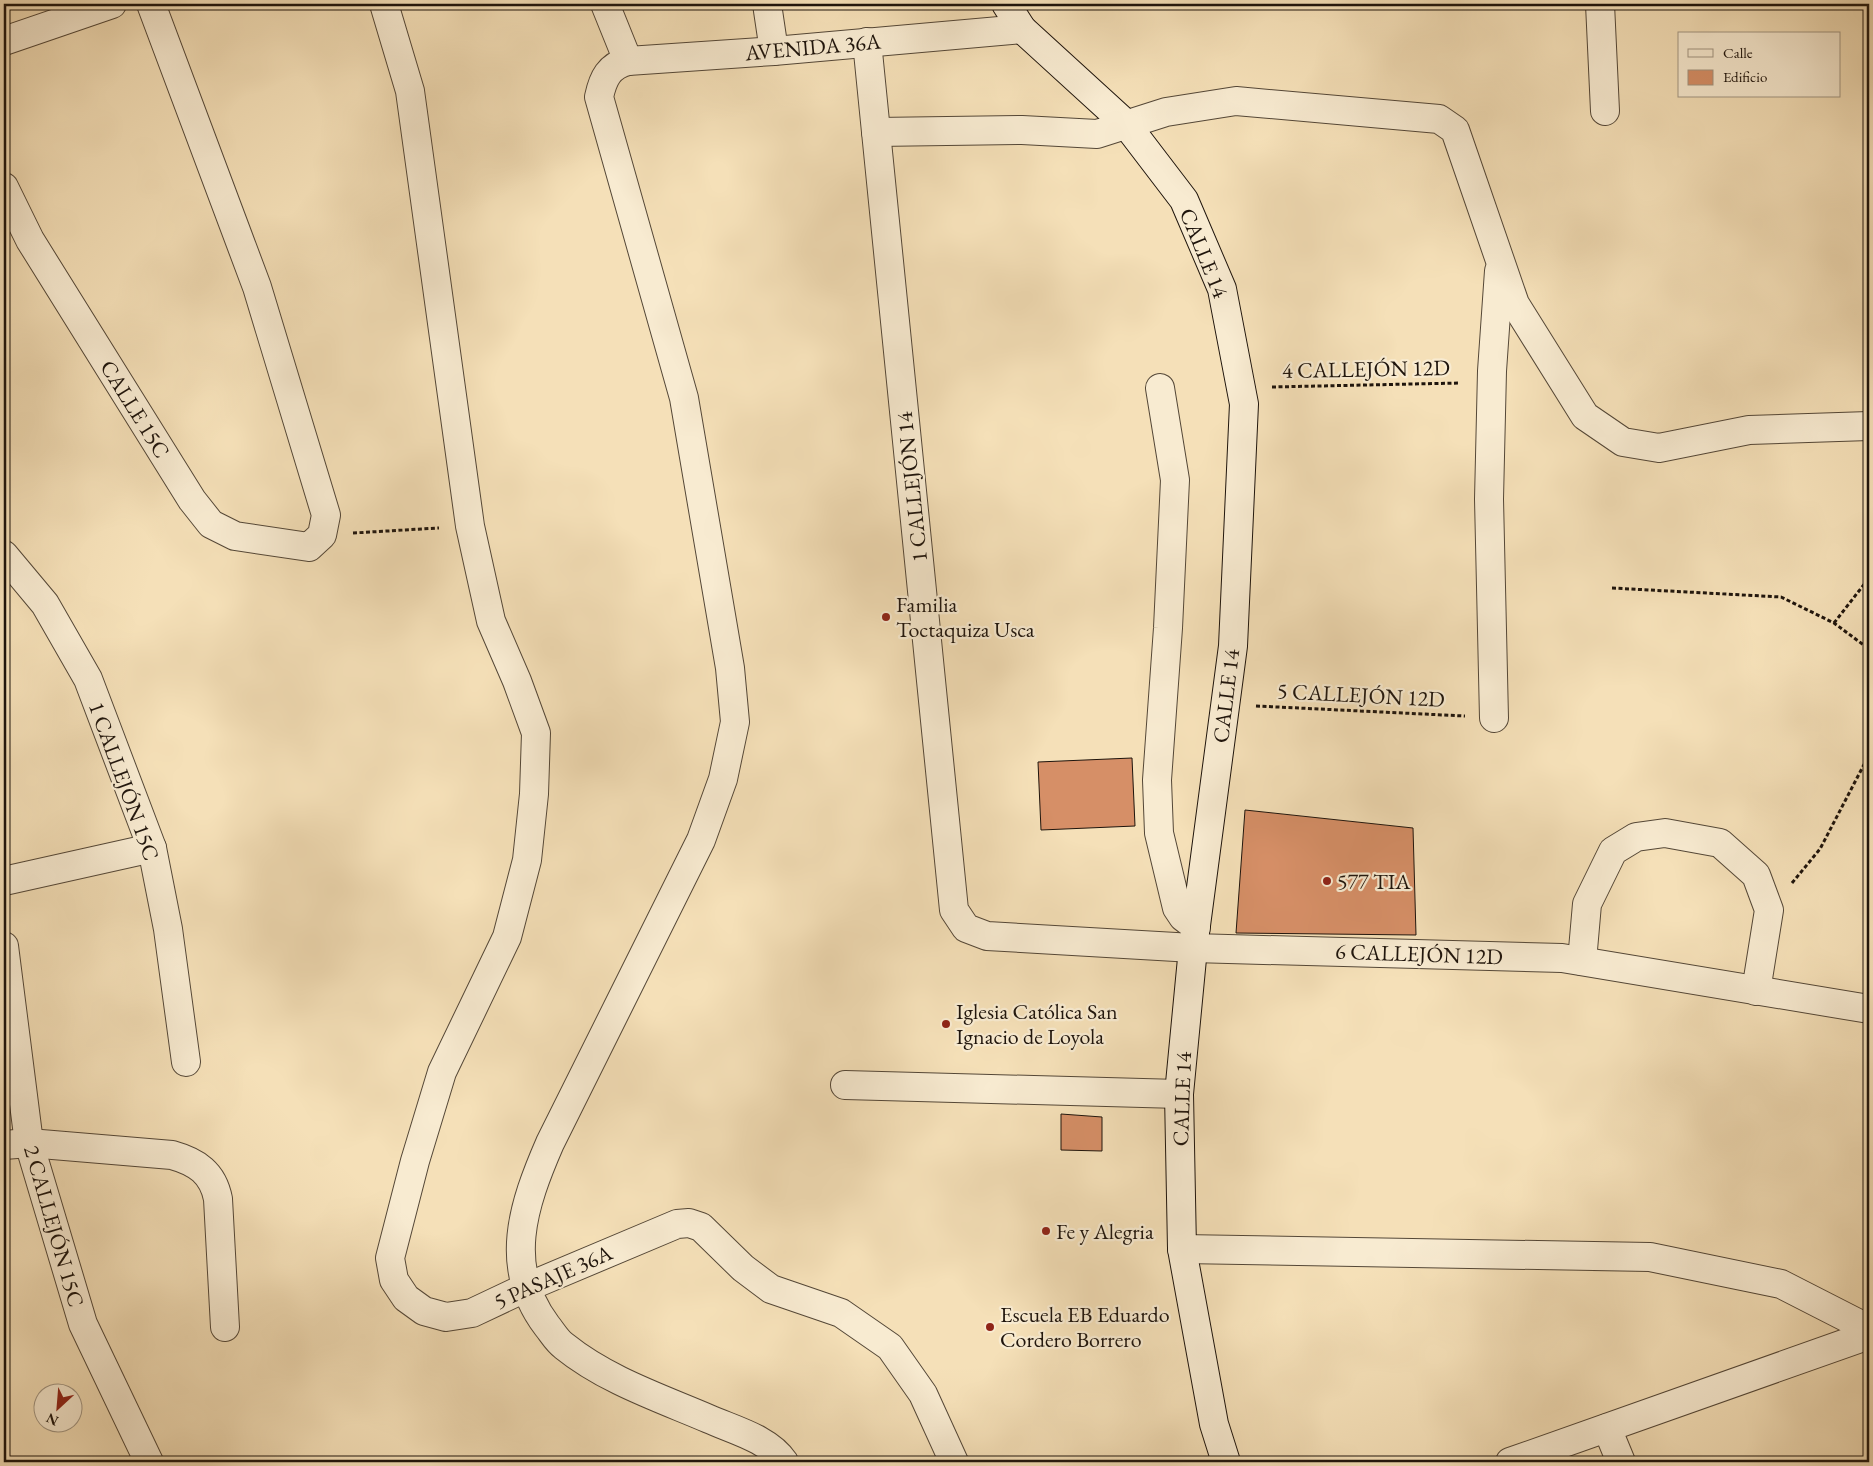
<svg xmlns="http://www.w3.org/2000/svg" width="1873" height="1466" viewBox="0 0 1873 1466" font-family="'EB Garamond',serif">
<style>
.building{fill:#d68f67;stroke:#1e140c}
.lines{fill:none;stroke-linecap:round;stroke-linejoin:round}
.street-casing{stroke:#544737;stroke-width:30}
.secondary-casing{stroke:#1e140c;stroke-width:30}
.path{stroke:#1e140c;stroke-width:3;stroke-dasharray:4 2.5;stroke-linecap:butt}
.street{stroke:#f8ebd1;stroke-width:28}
.secondary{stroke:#f8ebd1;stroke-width:28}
.poi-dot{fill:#8f2418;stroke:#f8ebd1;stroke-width:2}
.labels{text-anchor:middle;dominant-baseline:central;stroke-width:4.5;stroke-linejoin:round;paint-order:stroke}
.street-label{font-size:22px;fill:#1e140c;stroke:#f8ebd1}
.poi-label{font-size:22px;fill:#1e140c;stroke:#f8ebd1;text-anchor:start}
</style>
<rect width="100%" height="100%" fill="#f5e0b8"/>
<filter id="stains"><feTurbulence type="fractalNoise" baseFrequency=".004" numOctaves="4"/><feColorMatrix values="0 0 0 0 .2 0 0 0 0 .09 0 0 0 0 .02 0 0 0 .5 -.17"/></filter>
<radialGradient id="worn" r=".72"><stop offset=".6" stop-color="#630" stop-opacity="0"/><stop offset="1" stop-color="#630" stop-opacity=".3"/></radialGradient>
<g class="building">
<path d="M1132,758L1135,826L1041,830L1038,762Z"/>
<path d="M1245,810L1413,828L1416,935L1236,933Z"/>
<path d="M1061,1114L1102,1117V1151L1061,1150Z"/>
</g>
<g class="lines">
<defs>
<g id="street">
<path d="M384,4L410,91L470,526L491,621L517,681L536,733L534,794L527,860L507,937L442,1072L415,1161L390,1258L394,1280L406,1298L424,1311L446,1317L472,1313L525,1288L677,1224L689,1223L701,1227L743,1268L771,1289L841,1313L890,1347L923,1394L954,1462"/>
<path d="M605,4L628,61"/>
<path d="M767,4L774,51"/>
<path d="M1600,4L1605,111"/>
<path d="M4,41L112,4"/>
<path d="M867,42L954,910L966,928L987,936L1193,948L1562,958L1869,1009"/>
<path d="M876,132L1022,130L1097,134L1166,112L1236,101L1439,119L1455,130L1515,304L1585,416L1623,442L1659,448L1749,430L1869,426"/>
<path d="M4,187L30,240L192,500L211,524L235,536L309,547L322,535L326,515L257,287L151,4"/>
<path d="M1160,388L1175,480L1168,628L1157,780L1159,833L1177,908L1183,917L1196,927"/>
<path d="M4,555L45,604L88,679L152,848L168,929L186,1062"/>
<path d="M1494,718L1489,499L1492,371L1499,271"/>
<path d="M4,881L152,848"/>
<path d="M4,946L29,1143L83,1324L149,1462"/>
<path d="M1582,961L1587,904L1613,851L1636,837L1665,833L1720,843L1756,875L1769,910L1756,991"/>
<path d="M845,1085L1179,1094"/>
<path d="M4,1145L29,1143L172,1155C197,1162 213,1173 218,1199L225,1327"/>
<path d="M1182,1249L1650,1257L1781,1284L1869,1329"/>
<path d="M1607,1428L1621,1462"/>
<path d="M784,1462C769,1439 734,1430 709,1419C660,1398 606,1380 564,1346C557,1341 552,1332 547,1326C502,1267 523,1205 550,1143L701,840L723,779L735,722L730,668L684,398L599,97C603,78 609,66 628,61L774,51L1022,29"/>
<path d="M1510,1462L1869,1335"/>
</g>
<path id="secondary" d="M1006,4L1022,29L1126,124L1184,200L1222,289L1244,404L1233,646L1193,948L1179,1094L1182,1249L1214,1424L1226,1462"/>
</defs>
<use href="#street" class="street-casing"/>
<use href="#secondary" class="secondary-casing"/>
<g class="path">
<path d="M1272,387L1460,383"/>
<path d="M353,533L439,528"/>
<path d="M1612,588L1781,597L1834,623L1869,649"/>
<path d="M1834,623L1869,578"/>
<path d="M1256,706L1465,716"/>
<path d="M1792,883L1820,849L1869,755"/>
</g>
<use href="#street" class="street"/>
<use href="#secondary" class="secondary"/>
</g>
<g class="poi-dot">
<circle cx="886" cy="617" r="5"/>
<circle cx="1327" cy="881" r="5"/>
<circle cx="946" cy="1024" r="5"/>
<circle cx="1046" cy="1231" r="5"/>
<circle cx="990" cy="1327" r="5"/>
</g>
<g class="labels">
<g class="street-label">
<text transform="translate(813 47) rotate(-5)">AVENIDA 36A</text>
<text transform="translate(1204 253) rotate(68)">CALLE 14</text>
<text transform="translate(1366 369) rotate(-1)">4 CALLEJÓN 12D</text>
<text transform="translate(135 409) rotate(58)">CALLE 15C</text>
<text transform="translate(912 487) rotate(-96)">1 CALLEJÓN 14</text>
<text transform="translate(1361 695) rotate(3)">5 CALLEJÓN 12D</text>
<text transform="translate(1226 696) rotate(-83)">CALLE 14</text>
<text transform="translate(124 781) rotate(70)">1 CALLEJÓN 15C</text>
<text transform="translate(1419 954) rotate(2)">6 CALLEJÓN 12D</text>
<text transform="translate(1182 1099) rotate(-88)">CALLE 14</text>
<text transform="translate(54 1226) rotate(74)">2 CALLEJÓN 15C</text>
<text transform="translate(553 1277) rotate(-24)">5 PASAJE 36A</text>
</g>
<g class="poi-label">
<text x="896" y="604">Familia<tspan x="896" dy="25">Toctaquiza Usca</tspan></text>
<text x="1337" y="881">577 TIA</text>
<text x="956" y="1011">Iglesia Católica San<tspan x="956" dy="25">Ignacio de Loyola</tspan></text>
<text x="1056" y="1231">Fe y Alegria</text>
<text x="1000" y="1314">Escuela EB Eduardo<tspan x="1000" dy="25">Cordero Borrero</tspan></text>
</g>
</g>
<rect width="1873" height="1466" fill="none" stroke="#f5e0b8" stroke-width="20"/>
<rect x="5" y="5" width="1863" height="1456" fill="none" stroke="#1e140c" stroke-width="2.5"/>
<rect x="10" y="10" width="1853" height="1446" fill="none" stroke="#1e140c"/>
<rect x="1678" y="32" width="162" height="65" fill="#f8ebd1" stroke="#a19582"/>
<rect x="1688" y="49" width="25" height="8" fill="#f8ebd1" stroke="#a19582"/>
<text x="1723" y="58" font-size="15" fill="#1e140c">Calle</text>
<rect x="1688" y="70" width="25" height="15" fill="#d68f67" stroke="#a19582"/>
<text x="1723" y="82" font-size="15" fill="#1e140c">Edificio</text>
<g transform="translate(58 1408) rotate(206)"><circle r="24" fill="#f8ebd1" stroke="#a19582"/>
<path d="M0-4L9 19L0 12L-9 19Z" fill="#8f2418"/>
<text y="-8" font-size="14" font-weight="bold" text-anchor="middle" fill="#1e140c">N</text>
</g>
<rect width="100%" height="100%" filter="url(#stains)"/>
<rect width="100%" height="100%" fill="url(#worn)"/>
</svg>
